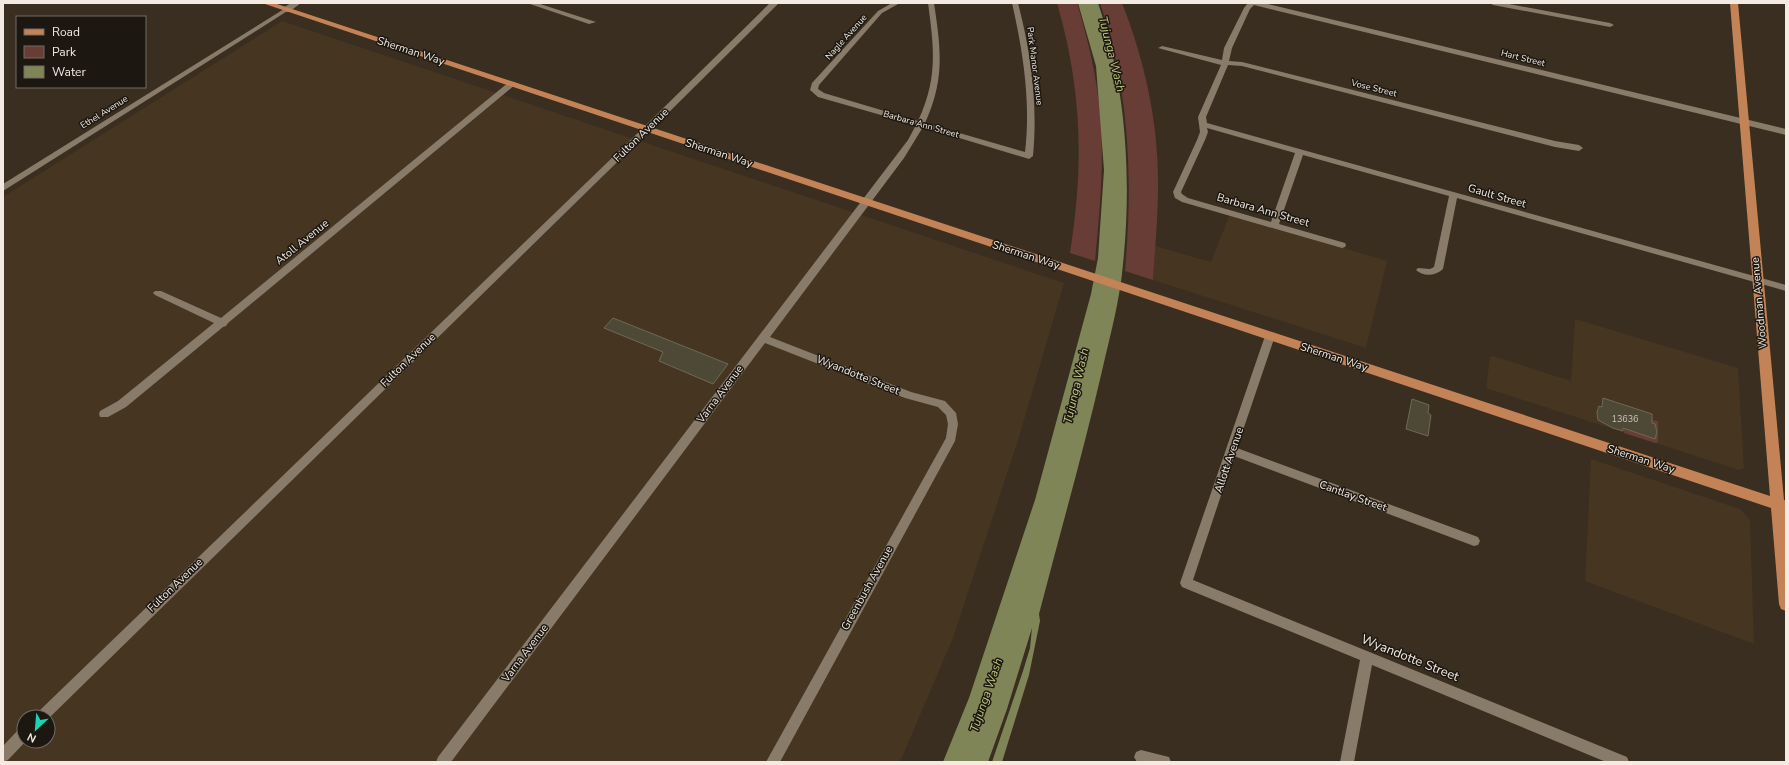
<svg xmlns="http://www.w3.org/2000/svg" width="1789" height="765" viewBox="0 0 1789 765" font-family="'Nunito Sans',sans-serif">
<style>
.built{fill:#463521;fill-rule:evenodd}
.green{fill:#673d36}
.water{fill:#808557}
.building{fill:#4e4937;stroke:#6f6956}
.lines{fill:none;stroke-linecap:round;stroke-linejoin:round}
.street{fill:#887b6a;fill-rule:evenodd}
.secondary{fill:#887b6a;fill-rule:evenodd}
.primary{fill:#c38357;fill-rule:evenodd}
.labels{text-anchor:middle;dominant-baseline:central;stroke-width:3;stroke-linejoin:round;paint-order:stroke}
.far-street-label{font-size:9px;fill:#f3ebe2;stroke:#1c1711}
.number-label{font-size:9px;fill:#cac2b7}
.street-label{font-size:11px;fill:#f3ebe2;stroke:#1c1711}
.water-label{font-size:12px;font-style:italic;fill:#c1c980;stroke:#1c1711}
.near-street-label{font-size:13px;fill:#f3ebe2;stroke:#1c1711}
</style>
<rect width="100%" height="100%" fill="#392e1f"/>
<g class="built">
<path d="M282,21L1064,283L1020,434L953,638L900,762H3V197ZM24,717H48V741H24Z"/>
<path d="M1230,214L1387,261L1366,348L1153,280L1155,246L1211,262Z"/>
<path d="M1575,319L1738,368L1744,468L1739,470L1486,388L1490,357L1493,356L1571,381Z"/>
<path d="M1591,459L1740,509L1750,520L1754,644L1585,581Z"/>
</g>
<g class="green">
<path d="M1057,3H1077C1086,33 1094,64 1098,96C1106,151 1100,206 1095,261L1070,253C1084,164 1082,90 1057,3Z"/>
<path d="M1100,3H1122C1145,61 1159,125 1158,188C1158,218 1155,249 1153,280L1125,271C1133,178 1130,92 1100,3Z"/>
<path d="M1652,420L1658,421V442L1655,443L1624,433V429L1621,428L1652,424Z"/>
</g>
<path class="water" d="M1078,3H1098C1126,86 1132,177 1123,264C1120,300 1110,336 1102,371C1083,453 1060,533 1039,614L1040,621L1029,675L1002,762H992L1023,671L1030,648L1032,628L1007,709L988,762H943L969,698L1035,500L1091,294L1098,258L1104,170L1096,66Z"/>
<g class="building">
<path d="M613,318L728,364L713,384L659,361L663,352L604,328Z"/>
<path d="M1603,398L1652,414V423L1655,424L1657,432L1655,439L1623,428V431L1613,428L1598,420L1597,412L1599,406L1602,407Z"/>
<path d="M1412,399L1429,405L1428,413L1431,415L1428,436L1406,429Z"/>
</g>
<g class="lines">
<g class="street">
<path d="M527,3H537L596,22L589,24Z"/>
<path d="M892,3H900L882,13L819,85L818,89L824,93L918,121C938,78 934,48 928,3H934C941,50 945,79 925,123L1025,152C1031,102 1023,52 1012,3H1018C1031,53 1038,104 1033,156L1029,159L923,127L904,158L770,337L911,392L945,401L956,413L958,424L955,441L780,762H766L946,438L948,424L946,415L938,407L905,398L765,343L451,762H436L438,757L908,140L916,125L818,97L810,90L812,83L878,11Z"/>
<path d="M1248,3H1264L1786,129V135L1254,5L1250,9L1232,48L1229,61L1242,62L1555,141L1579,145L1583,148L1579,151L1555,147L1242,66L1228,65L1206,117L1207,123L1786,285V291L1457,198L1443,269C1436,276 1423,277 1416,270L1418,268L1430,269L1434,267L1449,196L1303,155L1279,224L1345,243L1346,245L1345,247L1342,248L1182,202L1175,198L1173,192L1197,140L1200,132L1198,117L1221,65L1158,48L1162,46L1222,60L1224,48L1244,8ZM1207,128L1295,153L1271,222L1188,198L1182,194L1181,192L1205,140L1208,132Z"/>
<path d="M1490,3H1504L1610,23L1614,25L1610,27L1493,5Z"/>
<path d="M284,9L289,10L3,191V184Z"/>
<path d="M509,82H515L516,84L228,323L226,326L223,327L126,407L108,417H100L99,414L100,411L118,401L214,323L155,295L153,293L155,291H161L221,318Z"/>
<path d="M644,127H650L651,129L48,719V717H35L37,713Z"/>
<path d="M1270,332L1275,336L1237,448L1478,537L1480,541L1478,545L1474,546L1234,456L1193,580L1627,757L1629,762H1606L1372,665L1354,762H1340L1360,660L1182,587L1180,583L1265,336Z"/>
<path d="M24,728V741H26L8,760L3,762V746L19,729Z"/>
<path d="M1141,750L1169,757L1171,762H1137L1134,757L1136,752Z"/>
</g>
<g class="secondary">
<path d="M291,3H301L289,12H283V8Z"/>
<path d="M770,3H779L650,131H644V127Z"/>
</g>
<path class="primary" d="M262,3H274L1770,496L1730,3H1738L1784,500L1786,501V611L1781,609L1779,604L1771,508Z"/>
</g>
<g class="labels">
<g class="far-street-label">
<text transform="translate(846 37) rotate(-48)">Nagle Avenue</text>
<text transform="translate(1523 58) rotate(14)">Hart Street</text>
<text transform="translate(1035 66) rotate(83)">Park Manor Avenue</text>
<text transform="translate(1374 88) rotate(14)">Vose Street</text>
<text transform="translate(104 112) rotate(-32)">Ethel Avenue</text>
<text transform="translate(921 124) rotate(16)">Barbara Ann Street</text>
</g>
<g class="number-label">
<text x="1625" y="419">13636</text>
</g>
<g class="street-label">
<text transform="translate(411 51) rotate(18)">Sherman Way</text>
<text transform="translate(641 135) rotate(-44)">Fulton Avenue</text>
<text transform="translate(719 153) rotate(18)">Sherman Way</text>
<text transform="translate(1497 196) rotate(16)">Gault Street</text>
<text transform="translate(1263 210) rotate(16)">Barbara Ann Street</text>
<text transform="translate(302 242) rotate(-39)">Atoll Avenue</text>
<text transform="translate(1026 255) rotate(18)">Sherman Way</text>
<text transform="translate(1759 303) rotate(-95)">Woodman Avenue</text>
<text transform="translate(1334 357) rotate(18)">Sherman Way</text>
<text transform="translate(408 360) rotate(-44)">Fulton Avenue</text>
<text transform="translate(858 375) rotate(22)">Wyandotte Street</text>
<text transform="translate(720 394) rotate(-53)">Varna Avenue</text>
<text transform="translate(1641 459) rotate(18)">Sherman Way</text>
<text transform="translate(1229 460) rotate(-71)">Allott Avenue</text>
<text transform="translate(1353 496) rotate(20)">Cantlay Street</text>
<text transform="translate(175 585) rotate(-44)">Fulton Avenue</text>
<text transform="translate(867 588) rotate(-61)">Greenbush Avenue</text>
<text transform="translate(525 653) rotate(-53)">Varna Avenue</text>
</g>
<g class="water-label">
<text transform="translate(1112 54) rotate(76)">Tujunga Wash</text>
<text transform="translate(1076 386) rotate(-77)">Tujunga Wash</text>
<text transform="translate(986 695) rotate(-71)">Tujunga Wash</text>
</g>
<g class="near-street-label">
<text transform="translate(1410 658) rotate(22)">Wyandotte Street</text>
</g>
</g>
<rect width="1789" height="765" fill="none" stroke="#f3ebe2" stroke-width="8"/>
<rect x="16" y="16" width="130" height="72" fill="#1c1711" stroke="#726c65"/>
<rect x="24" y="29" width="20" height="6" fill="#c38357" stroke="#726c65"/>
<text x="52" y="36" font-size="12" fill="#f3ebe2">Road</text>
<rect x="24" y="46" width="20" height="12" fill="#673d36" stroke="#726c65"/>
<text x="52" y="56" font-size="12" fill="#f3ebe2">Park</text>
<rect x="24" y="66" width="20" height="12" fill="#808557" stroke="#726c65"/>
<text x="52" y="76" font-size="12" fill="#f3ebe2">Water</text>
<g transform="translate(36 729) rotate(206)"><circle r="19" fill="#1c1711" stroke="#726c65"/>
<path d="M0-3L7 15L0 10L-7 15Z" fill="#15d5b3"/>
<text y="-6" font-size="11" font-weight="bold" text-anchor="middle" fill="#f3ebe2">N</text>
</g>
</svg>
